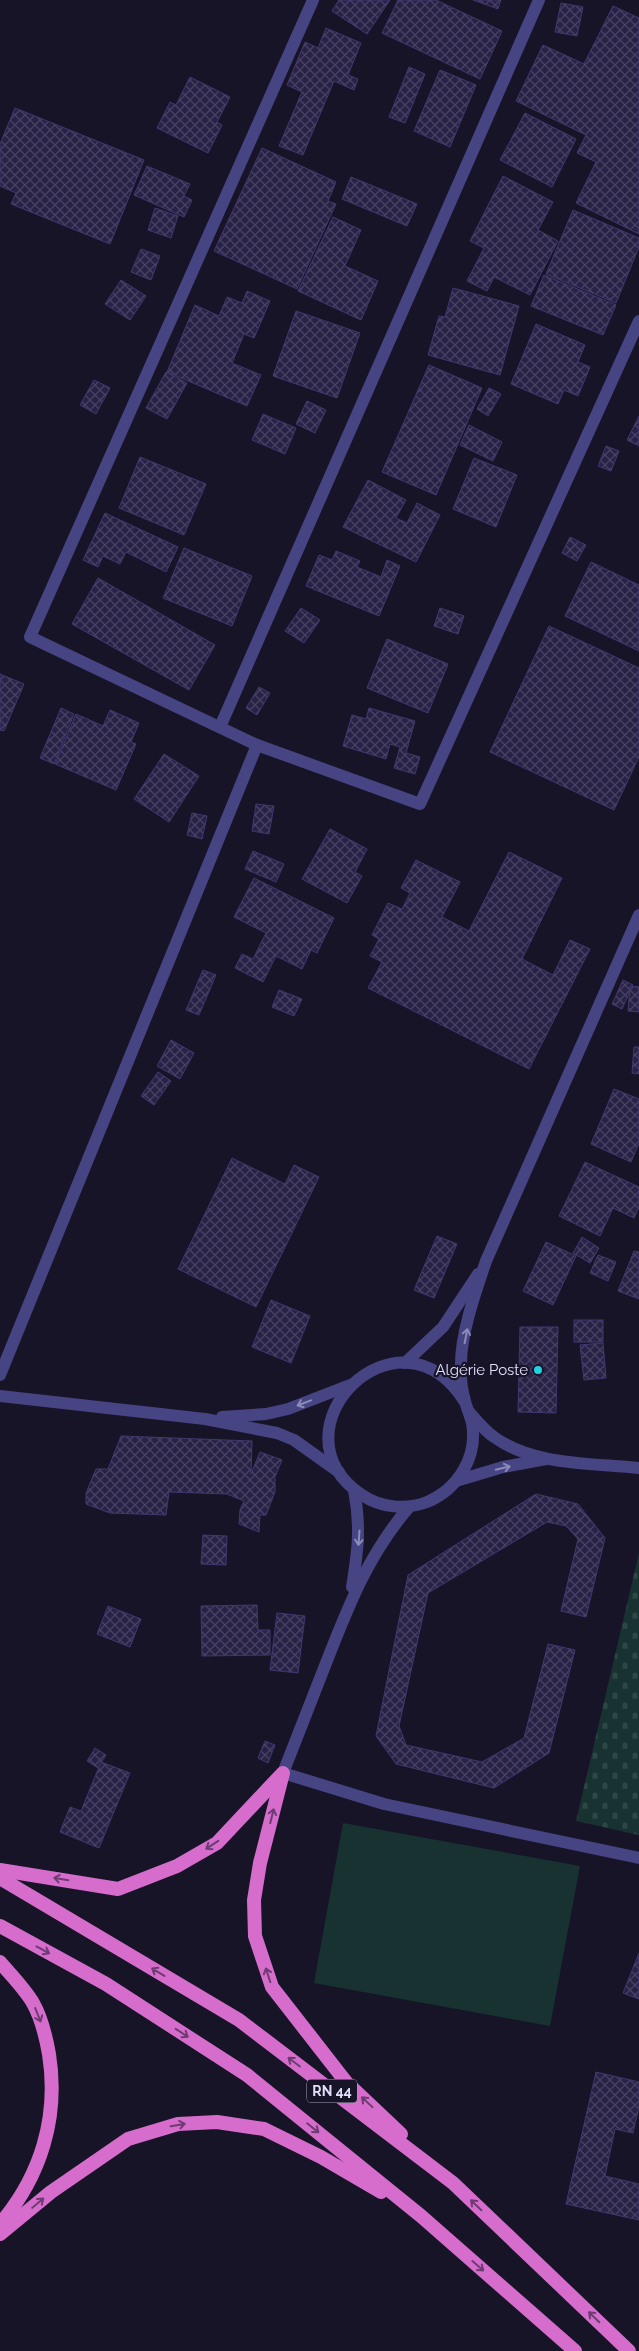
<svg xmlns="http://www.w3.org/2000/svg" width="639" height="2351" viewBox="0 0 639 2351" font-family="Raleway,sans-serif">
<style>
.cemetery{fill:url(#cemetery-stones)}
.pitch{fill:#173231}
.building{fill:url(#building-cross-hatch);stroke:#423770}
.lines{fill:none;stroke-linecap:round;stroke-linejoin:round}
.minor{stroke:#464482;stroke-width:12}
.tertiary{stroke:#464482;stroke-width:12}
.trunk{stroke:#d66dcc;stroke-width:14}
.oneway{stroke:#8c8ab8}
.oneway2{stroke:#6d3c72}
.poi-dot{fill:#21d2e5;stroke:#171428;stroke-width:2}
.labels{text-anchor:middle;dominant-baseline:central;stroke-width:4.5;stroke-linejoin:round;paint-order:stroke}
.shield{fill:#171428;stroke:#a5a2bc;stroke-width:1}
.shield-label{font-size:14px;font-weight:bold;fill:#e2dffb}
.poi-label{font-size:15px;fill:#e2dffb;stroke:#171428;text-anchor:end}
</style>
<defs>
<pattern id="cemetery-stones" width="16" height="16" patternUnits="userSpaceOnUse" patternTransform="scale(1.25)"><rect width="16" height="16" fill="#173231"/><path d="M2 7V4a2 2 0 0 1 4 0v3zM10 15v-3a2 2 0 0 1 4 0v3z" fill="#2d4646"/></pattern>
<pattern id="building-cross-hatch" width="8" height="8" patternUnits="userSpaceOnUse" patternTransform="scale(1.25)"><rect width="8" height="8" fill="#292247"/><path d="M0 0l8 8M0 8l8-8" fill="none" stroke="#484262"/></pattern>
</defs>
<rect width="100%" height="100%" fill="#171428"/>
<path class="cemetery" d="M639,1553V1835L576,1821Z"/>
<path class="pitch" d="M343,1823L580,1866L550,2026L314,1983Z"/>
<g class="building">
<path d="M339,0H390L367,34L332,11Z"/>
<path d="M398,0H436L502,31L480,79L382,33Z"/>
<path d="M473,0H501L498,9Z"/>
<path d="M561,3L583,7L577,36L555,32Z"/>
<path d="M613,6L639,18V234L576,203L596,162L577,153L586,135L516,101L543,45L584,64Z"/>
<path d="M326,28L361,43L348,75L358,79L354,90L334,81L303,155L279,146L302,92L287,85L305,42L318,48Z"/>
<path d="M409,67L425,74L405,123L389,117Z"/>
<path d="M440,70L476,85L450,147L414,131Z"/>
<path d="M190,77L230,97L217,122L222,125L208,153L157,128L170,102L176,105Z"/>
<path d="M15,108L144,160L110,244L11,204L16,193L0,186V144Z"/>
<path d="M525,113L576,139L552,187L500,160Z"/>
<path d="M262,148L336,182L328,201L336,204L297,289L214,251Z"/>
<path d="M147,166L190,184L184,196L192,200L184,217L134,195Z"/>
<path d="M503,176L553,202L538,230L558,241L530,295L494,277L487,291L467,281L484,248L470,241Z"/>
<path d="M351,177L417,204L407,226L342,199Z"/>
<path d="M155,208L178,216L171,238L148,230Z"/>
<path d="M573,210L639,238V247L616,303L546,274Z"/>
<path d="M333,217L361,230L345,266L378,281L361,320L298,291Z"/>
<path d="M141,249L160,256L151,280L131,272Z"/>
<path d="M544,275L616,305L603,335L531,306Z"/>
<path d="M121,280L146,296L130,320L105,304Z"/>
<path d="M453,288L519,306L500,375L428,355L439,316L445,317Z"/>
<path d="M247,291L270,301L254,338L244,334L232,363L261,375L247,406L167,372L195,305L219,316L227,297L242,303Z"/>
<path d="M296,311L360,333L337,398L273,376Z"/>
<path d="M536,324L585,345L578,362L590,367L578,396L564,390L558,404L511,384Z"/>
<path d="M429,365L482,388L436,495L382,472Z"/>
<path d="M166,372L187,383L167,419L146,408Z"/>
<path d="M94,380L110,388L96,414L80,405Z"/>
<path d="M489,388L501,394L488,416L477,409Z"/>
<path d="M307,401L326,410L315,433L296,424Z"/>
<path d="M263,414L296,428L285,454L252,440Z"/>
<path d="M639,416V446L627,440Z"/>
<path d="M469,425L502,442L493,461L460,445Z"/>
<path d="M606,446L619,451L611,471L598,466Z"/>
<path d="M140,457L206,484L184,535L119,508Z"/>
<path d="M474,458L517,475L496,527L453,509Z"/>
<path d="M368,480L406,500L396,518L407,523L417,503L440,515L416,562L343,527Z"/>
<path d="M105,513L178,547L166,572L126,552L120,564L103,556L98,567L83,560Z"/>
<path d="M570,537L586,545L577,561L562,553Z"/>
<path d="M184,548L252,576L232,626L163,598Z"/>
<path d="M336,551L360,561L357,567L381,577L387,560L400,566L379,616L306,586L319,555L332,560Z"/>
<path d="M591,562L639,585V651L565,616Z"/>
<path d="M98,578L215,645L189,690L72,624Z"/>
<path d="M301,608L320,620L304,643L285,631Z"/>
<path d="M440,608L464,616L458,634L434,626Z"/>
<path d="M549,626L639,668V757L614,810L490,752Z"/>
<path d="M387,639L448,664L428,713L367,688Z"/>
<path d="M0,674L24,684L4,731L0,730Z"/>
<path d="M259,687L270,693L257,715L246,708Z"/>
<path d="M61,708L74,714L54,764L40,758Z"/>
<path d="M369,708L415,721L406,753L420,757L415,774L394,768L400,747L390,744L386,759L343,746L352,715L366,719Z"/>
<path d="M110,710L139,723L131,742L136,744L116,790L55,764L76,714L103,726Z"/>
<path d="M164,754L199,776L169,822L134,799Z"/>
<path d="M256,804L274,806L269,834L252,831Z"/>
<path d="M192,813L207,816L202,839L187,835Z"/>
<path d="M330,829L367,849L355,872L362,876L347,903L302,879Z"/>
<path d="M253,851L284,864L276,882L245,869Z"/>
<path d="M509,852L562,878L522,959L553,975L570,940L590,949L529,1069L368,988L382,962L370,956L379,939L372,935L388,903L402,909L410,893L401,888L416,860L460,882L442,917L469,931Z"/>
<path d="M254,878L334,918L317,953L311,950L302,969L276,956L263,982L235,968L242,954L253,959L266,933L234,917Z"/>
<path d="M203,970L216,975L199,1015L186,1010Z"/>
<path d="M623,980L633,985L622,1009L612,1004Z"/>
<path d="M630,986L639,987V1012L628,1011Z"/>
<path d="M279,990L302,999L294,1016L272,1007Z"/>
<path d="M171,1040L194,1053L180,1079L157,1066Z"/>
<path d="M634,1047H639V1074L632,1073Z"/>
<path d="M158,1072L171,1081L154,1105L141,1096Z"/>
<path d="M614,1089L639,1099V1143L631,1162L591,1144Z"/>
<path d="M232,1158L285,1184L294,1165L319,1177L256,1307L178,1269Z"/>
<path d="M585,1162L639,1187V1207L634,1218L613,1208L600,1236L559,1216Z"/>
<path d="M437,1236L457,1244L434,1298L414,1290Z"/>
<path d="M582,1237L599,1248L590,1263L573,1253Z"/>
<path d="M546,1242L576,1256L553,1305L523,1291Z"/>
<path d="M634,1251L639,1252V1299L618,1291Z"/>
<path d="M598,1255L616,1262L608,1281L590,1273Z"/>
<path d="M271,1300L310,1316L291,1363L252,1347Z"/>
<rect x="574" y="1320" width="29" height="22"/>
<path d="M520,1327H558L556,1413L518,1412Z"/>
<path d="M603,1343L606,1378L584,1380L580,1345Z"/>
<path d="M121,1436L252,1441L251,1474L260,1452L282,1460L275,1477V1492L266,1515H260L259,1532L239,1524L240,1510L244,1501L227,1494L169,1492L166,1515L110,1513L86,1504V1493L96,1469H108Z"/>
<path d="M536,1494L578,1504L605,1538L586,1617L561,1611L578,1539L566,1526L547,1522L428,1593L399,1726L406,1745L482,1762L524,1738L548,1644L575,1650L549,1753L494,1788L396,1764L376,1736L408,1575Z"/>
<path d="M203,1535L227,1536L226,1565L201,1564Z"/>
<path d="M257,1605L258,1630H270V1655L202,1656L201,1606Z"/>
<path d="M108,1606L141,1619L130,1647L97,1634Z"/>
<path d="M277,1613L305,1616L298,1673L270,1670Z"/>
<path d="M265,1741L275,1745L268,1763L258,1758Z"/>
<path d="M95,1748L106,1755L98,1768L87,1761Z"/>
<path d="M101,1762L130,1773L99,1848L60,1832L70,1807L81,1811Z"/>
<path d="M639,1953V1999L623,1993Z"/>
<path d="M596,2072L639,2082V2107L633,2133L615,2129L605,2176L639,2184V2220L566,2204Z"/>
</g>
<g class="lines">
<g class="minor">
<path d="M313,0L30,637L257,745L420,804L639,321"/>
<path d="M220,727L539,0"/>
<path d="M0,1375L257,745"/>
<path d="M470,1413C477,1421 485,1431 494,1437C534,1466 593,1463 639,1468"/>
<path d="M456,1481L503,1467L546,1459"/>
<path d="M283,1773L384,1804L639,1858"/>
</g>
<g class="tertiary">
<path d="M405,1363L443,1327L478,1274"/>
<path d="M0,1396L205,1419L277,1433L294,1440L339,1472"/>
<path d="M465,1402C399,1296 266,1430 362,1495C381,1508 406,1510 427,1502C458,1489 478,1457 472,1423C470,1415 467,1409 465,1401C462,1390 460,1375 461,1364C461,1332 476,1291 486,1261L639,915"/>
<path d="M222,1417L266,1414L288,1409L350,1385"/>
<path d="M352,1587C358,1550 361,1527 354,1490"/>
<path d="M283,1773C298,1735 313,1696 328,1658C350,1602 369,1554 409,1507"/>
</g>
<g class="trunk">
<path d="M283,1773L260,1863L254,1900L255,1936L272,1987L346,2082L401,2134"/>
<path d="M0,1870L118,1889L177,1866L217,1843L281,1775"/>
<path d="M0,1878L239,2020L453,2183L629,2351"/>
<path d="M0,1926L106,1984L247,2075L421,2216L575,2351"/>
<path d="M0,1962C11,1975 25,1989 33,2003C42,2019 46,2037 49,2054C59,2117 41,2176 0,2224"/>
<path d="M0,2234L51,2192L128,2139L178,2124L217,2122L264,2129L321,2157L381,2192"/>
</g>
</g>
<defs><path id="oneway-shaft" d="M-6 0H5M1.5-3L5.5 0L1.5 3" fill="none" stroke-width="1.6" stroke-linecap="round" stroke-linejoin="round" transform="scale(1.25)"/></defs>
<g class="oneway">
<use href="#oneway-shaft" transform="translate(466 1336) rotate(-79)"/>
<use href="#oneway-shaft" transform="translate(304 1403) rotate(159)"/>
<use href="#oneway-shaft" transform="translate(503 1468) rotate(-14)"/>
<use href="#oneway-shaft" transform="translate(359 1538) rotate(94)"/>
</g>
<g class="oneway2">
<use href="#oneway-shaft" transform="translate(272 1816) rotate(-76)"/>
<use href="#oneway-shaft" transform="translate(212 1845) rotate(147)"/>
<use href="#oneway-shaft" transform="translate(61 1879) rotate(-171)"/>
<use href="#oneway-shaft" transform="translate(43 1950) rotate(28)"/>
<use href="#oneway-shaft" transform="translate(158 1972) rotate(-149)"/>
<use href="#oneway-shaft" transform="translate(268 1975) rotate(-108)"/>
<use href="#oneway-shaft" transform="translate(38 2015) rotate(68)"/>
<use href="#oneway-shaft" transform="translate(182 2033) rotate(33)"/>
<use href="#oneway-shaft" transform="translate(294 2062) rotate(-143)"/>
<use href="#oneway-shaft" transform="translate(367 2102) rotate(-137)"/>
<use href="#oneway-shaft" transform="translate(178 2125) rotate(-10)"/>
<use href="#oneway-shaft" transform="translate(313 2128) rotate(39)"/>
<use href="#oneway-shaft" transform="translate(38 2203) rotate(-40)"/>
<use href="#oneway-shaft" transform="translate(476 2205) rotate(-136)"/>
<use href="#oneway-shaft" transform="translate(478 2266) rotate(41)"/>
<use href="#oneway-shaft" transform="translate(594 2317) rotate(-136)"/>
</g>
<circle class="poi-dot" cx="538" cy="1370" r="5"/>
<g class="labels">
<rect class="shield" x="307" y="2079.5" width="50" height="23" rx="4"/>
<g class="shield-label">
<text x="332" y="2091">RN 44</text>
</g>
<g class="poi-label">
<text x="528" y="1370">Algérie Poste</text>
</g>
</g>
</svg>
